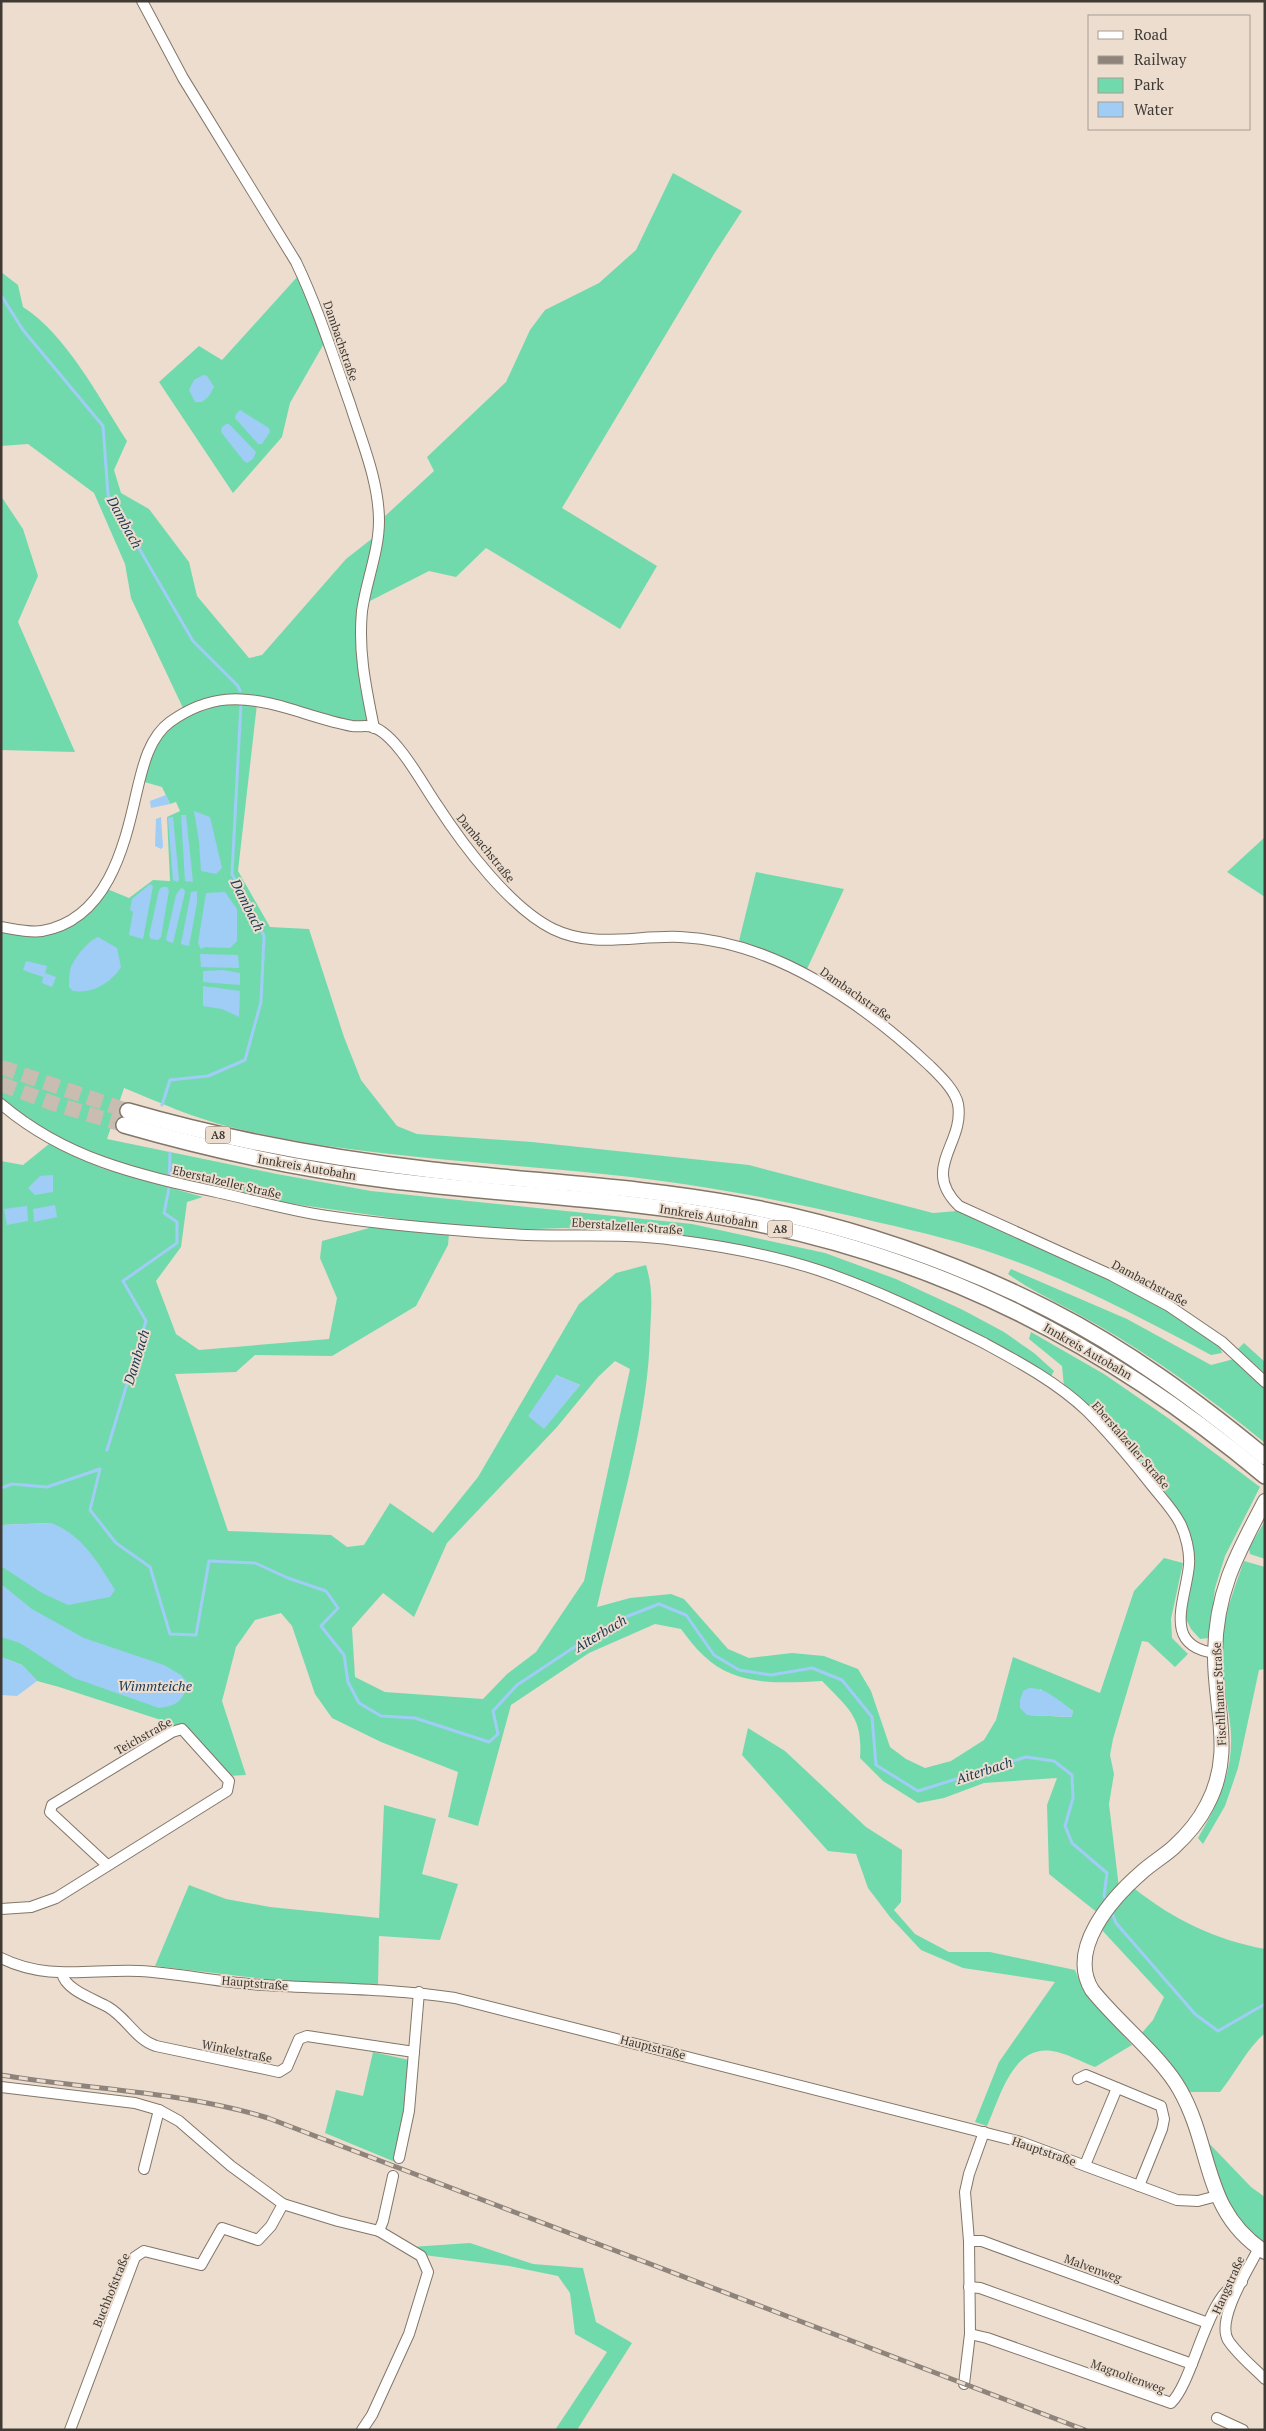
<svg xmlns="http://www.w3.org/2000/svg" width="1266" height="2431" viewBox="0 0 1266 2431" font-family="'PT Serif',serif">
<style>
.green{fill:#71daac;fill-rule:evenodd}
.water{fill:#9fcdf6}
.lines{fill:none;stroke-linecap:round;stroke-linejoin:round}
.stream{stroke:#9fcdf6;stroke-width:3}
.highway-tunnel{stroke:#c9bcb0;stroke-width:15;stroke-dasharray:15 8;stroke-linecap:butt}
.minor-casing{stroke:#827668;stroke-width:12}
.major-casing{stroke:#827668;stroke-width:16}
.highway-casing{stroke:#827668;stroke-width:18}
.minor{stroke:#fff;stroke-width:10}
.major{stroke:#fff;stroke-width:14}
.highway{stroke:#fff;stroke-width:15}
.rail-casing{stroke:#8e847b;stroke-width:5}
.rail{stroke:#ecddcf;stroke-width:3;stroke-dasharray:9;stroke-linecap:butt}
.labels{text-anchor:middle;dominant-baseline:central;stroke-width:4;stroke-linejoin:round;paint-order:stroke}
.shield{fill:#ecddcf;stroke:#736b62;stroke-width:1}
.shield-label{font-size:11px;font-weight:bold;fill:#3f3a34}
.street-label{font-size:12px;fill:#3f3a34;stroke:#ecddcf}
.water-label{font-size:14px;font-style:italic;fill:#173854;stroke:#ecddcf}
</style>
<rect width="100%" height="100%" fill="#ecddcf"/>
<g class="green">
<path d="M673,173L742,211L714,254L562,508L657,566L620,629L486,548L456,577L429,571L368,602L384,517L434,471L427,457L506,382L530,330L545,310L599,283L636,250Z"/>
<path d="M1,272L18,285L23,307C66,334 99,398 127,441L114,470L121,493L149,509L189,562L197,596L249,658L262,655L346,559L374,537L358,624V672L372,733L257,704L238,871L270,927L309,929L344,1037L361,1080L397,1126L417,1134L532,1142L749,1165L933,1213L957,1211L1095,1272L1162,1307L1207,1336L1220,1347L1222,1353L1211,1355C1134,1314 1057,1273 974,1247C932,1234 889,1225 847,1215C770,1198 691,1183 612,1175C485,1161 355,1158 230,1127C194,1118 158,1102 124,1088L107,1139L277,1174L371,1191L692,1224L825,1253L896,1279L963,1310L1004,1332L1034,1353L1054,1371L1050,1378L980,1336L921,1306L859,1280L634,1231L564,1228L510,1230L450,1226L272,1201L184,1178L127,1167L85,1152L43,1129L1,1099V923C13,924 28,929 40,928C66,925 84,904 100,886L129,898L153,880L170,881L167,817L180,811L176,802L170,804L162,787L134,779L153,735L183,708L131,598L125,564L94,493L28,444L1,446Z"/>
<path d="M298,276L326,340L290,403L282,437L233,493L159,382L199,346L222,360Z"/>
<path d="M1,496L23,529L38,576L18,622L75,752L1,750Z"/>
<path d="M1265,837V897L1227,872Z"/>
<path d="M756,872L844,889L807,969L738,945Z"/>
<path d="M49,1144L101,1168L203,1197L187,1202L181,1247L156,1281L176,1334L199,1350L329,1339L337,1298L320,1258L322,1241L380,1225L449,1234L448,1245L416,1306L332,1356L255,1355L236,1372L175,1374L228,1531L331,1535L347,1547L364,1545L390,1503L433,1533L478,1477L579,1304L616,1273L646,1265C654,1292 651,1308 650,1336C647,1428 617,1517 597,1607L630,1598L671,1594L684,1599L728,1649L749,1658L792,1653L824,1656L858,1669L871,1691L890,1747L906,1759L925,1768L951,1761L984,1740L996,1720L1013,1657L1100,1693L1134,1591L1164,1558L1183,1563L1171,1619L1172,1638L1188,1654L1175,1667L1148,1642L1142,1641L1113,1739L1110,1755L1114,1774L1109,1804L1119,1888L1099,1914L1049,1874L1047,1805L1057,1778L984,1783L944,1798L918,1803L883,1781L860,1758C863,1717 849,1709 822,1681C781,1683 736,1687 704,1656C695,1648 688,1638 681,1629L655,1624L589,1653L511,1705L478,1826L448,1817L458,1772L381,1742L332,1718L315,1694L292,1626L281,1613L255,1620L236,1647L222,1701L246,1775L228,1776L174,1727L164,1721L59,1687L37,1681L22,1665L1,1657V1566L10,1570L51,1523L1,1525V1161L23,1165ZM615,1361L630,1369L584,1581L536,1652L507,1674L483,1699L385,1692L355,1677L352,1628L383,1593L414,1617L447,1543L557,1427L598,1377ZM556,1375L580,1385L544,1428ZM1040,1689L1073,1711L1071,1717L1027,1715Z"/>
<path d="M1011,1269L1127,1319L1211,1365L1234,1359L1265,1389V1443C1211,1399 1154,1357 1094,1323C1065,1306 1035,1293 1008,1274Z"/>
<path d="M1031,1332L1104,1374L1168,1418L1260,1487L1225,1556L1215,1588L1209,1638L1200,1639L1191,1629L1182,1611C1186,1597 1193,1581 1194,1567C1199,1506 1106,1424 1064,1387L1062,1366L1029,1339Z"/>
<path d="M1244,1343L1265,1362V1378L1236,1351Z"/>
<path d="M1265,1521V1559L1250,1554L1249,1548Z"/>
<path d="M1244,1561L1265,1567V1669L1259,1670L1238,1768L1225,1806L1203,1844L1198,1838C1217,1806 1233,1773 1231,1734C1230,1709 1221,1683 1221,1658C1220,1625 1233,1592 1244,1561Z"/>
<path d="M748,1728L785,1751L866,1827L902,1850L901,1902L894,1910L915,1934L949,1952H990L1075,1970L1083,1989L1132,2045L1095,2067C1082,2062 1066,2053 1052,2051C1012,2045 1000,2098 987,2126L975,2122L999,2062L1055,1982L963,1968L921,1950L890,1917L868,1888L856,1854L828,1851L742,1755Z"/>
<path d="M384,1805L436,1819L422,1874L458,1884L440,1940L379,1936L378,1985L342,1988L155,1966L189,1885L226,1899L270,1907L379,1918Z"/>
<path d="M1135,1889C1174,1920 1216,1940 1265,1949V2033C1246,2050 1236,2072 1220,2092H1190L1181,2077L1140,2035L1153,2020L1164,1997L1100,1928L1119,1905Z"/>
<path d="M373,2052L418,2062L409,2139L400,2164L325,2133L336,2090L363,2096Z"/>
<path d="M1203,2137L1251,2187L1265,2197V2245L1242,2228L1221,2196Z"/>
<path d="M470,2243L533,2264L583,2268L596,2322L632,2343L577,2430H555L607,2352L575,2334L570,2293L558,2276L509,2266L424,2255L411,2247Z"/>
</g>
<g class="water">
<path d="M203,375L207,376L214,387L209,396L202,402H195L189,390L194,380Z"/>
<path d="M240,410L269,428L270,432L262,444H258L235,418L236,414Z"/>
<path d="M226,424H229L256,452L253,459L247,463L243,460L221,432L222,427Z"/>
<path d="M166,795L170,804L151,808L150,801Z"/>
<path d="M194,811L210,817L222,868L216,874L201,871L199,841Z"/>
<path d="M181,815H186L193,882L185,881Z"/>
<path d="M161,817L163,847L161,849L155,846L156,819Z"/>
<path d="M173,817L179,880L177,882L173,880L168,818Z"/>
<path d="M150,884L153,886L143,939L129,935L133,912L130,910L132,899Z"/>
<path d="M162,887H167L169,890L161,937L158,940L151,939L149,936L159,890Z"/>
<path d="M181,888L184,889L185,892L173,943L167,941L166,939L176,895Z"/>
<path d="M197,891V903L189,946L181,944L191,892Z"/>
<path d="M225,892L237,909V941L230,948L205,947L201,949L198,943L206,893Z"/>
<path d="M98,937L117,948L121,967C111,983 92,994 73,991L69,987C69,981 69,973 71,967C75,957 89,940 98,937Z"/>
<path d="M200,954L238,955L239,968L201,967Z"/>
<path d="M26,961L47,966L45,973L56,977L52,987L42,983L43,977L23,970Z"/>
<path d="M223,970L240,973V985L203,982V971Z"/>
<path d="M203,986L240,991L239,1017L222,1009L203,1006Z"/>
<path d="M53,1175V1192L35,1195L28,1188L40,1176Z"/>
<path d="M55,1205L57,1217L34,1222L33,1209Z"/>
<path d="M27,1206L28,1221L7,1225L4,1209Z"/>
<path d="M556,1375L580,1385L544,1429L528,1416Z"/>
<path d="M51,1523C82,1534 99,1564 115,1590L110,1597L68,1605L42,1593L1,1566V1525Z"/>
<path d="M1,1584L32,1609L84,1638L164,1665L181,1675L188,1683C183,1701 177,1706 159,1708L74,1678L20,1643L1,1637Z"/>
<path d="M1,1657L22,1665L37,1681L17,1696L1,1695Z"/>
<path d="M1029,1688C1045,1687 1061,1702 1073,1711L1072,1717L1027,1715L1020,1708V1700L1023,1691Z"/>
</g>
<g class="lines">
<g class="stream">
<path d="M1,295L23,330L103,426L108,495L193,641L238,686L240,691"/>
<path d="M162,1105L170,1080L208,1076L245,1060L261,1002L264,936L232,874L241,703"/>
<path d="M107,1450L146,1321L123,1281L177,1243V1222L164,1213L169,1188L170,1153"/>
<path d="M1,1488L12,1484L47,1487L100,1469L90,1510L116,1543L150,1567L170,1634L196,1635L209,1561L255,1563L288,1578L326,1591L338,1608L321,1626L344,1655L348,1682L359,1703L381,1716L415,1718L489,1742L498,1734L493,1711L517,1685L573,1648L623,1618L659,1604L686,1615L714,1655L739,1670L771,1675L812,1668L842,1680L872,1717L876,1765L918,1791L1026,1757L1054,1761L1072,1775L1073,1798L1065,1826L1072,1843L1107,1873L1104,1896L1107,1902"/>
<path d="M1111,1910L1116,1923L1195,2014L1218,2031L1265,2004"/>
</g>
<g class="highway-tunnel">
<path d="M1,1067L128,1111"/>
<path d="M1,1084L52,1103L124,1125"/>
</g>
<defs>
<g id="minor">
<path d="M142,1L183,78L296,262C318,308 333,356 350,404C362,442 379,482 379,521C379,551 366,582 362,611C358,652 366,688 374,728"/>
<path d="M1,927C14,929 29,933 42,931C106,920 124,849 136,795C142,770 148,738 170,722C209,694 243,695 287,708C308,714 330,722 352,726C359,727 367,725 373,727C397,735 423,785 437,805C463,845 510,908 553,929C594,949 636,935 680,937C774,941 864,1004 930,1066C940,1076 955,1090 958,1104C965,1144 920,1168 959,1206L1111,1275L1169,1306L1222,1342L1265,1382"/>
<path d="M1,1104C67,1160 139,1175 221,1193C256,1201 292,1211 327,1216C387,1225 448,1230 508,1234C564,1238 620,1232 675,1240C722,1246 772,1255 818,1270C875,1289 930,1316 984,1343C1019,1362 1058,1383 1087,1411C1109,1433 1130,1458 1149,1482C1159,1495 1172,1508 1180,1523C1186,1535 1190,1552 1189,1565C1186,1600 1161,1646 1215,1653"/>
<path d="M1,1909L31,1907L56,1898L227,1791L229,1781L182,1729L172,1732L52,1805L50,1812L107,1865"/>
<path d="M1,1958C47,1981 90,1969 139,1971C180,1973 221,1983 263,1985C327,1989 391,1988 455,1998L1021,2142L1177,2200L1198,2201L1217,2196"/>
<path d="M62,1973C65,1990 94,1999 108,2007C127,2018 135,2039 156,2046L279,2072L287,2067L299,2039L307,2036L414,2052"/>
<path d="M1078,2079L1086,2075L1161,2106L1164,2119L1162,2129L1139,2186"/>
<path d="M1,2087L135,2103L159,2110L179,2121L231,2166L283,2204L338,2221L379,2231L383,2221L393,2176"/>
<path d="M399,2158L409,2111L419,1992"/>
<path d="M1085,2165L1117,2088"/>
<path d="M144,2169L159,2110"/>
<path d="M969,2241H982L1020,2255L1208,2323"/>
<path d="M1259,2248C1249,2268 1216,2319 1228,2340C1237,2354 1253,2367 1265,2379"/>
<path d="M969,2287L980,2288L1192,2364"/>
<path d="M970,2334L987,2338L1171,2403C1195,2380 1208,2287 1242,2282"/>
<path d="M964,2384L970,2334L969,2241L965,2192L969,2174L984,2132"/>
<path d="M1217,2418L1243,2430"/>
<path d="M70,2430L135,2257L144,2251L201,2265L222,2228L258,2240L271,2226L283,2204"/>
<path d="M362,2430L372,2415L409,2334L428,2272L421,2256L379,2231"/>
</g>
<path id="major" d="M1265,1501C1237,1554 1216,1591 1215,1653C1214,1707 1235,1753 1207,1805C1199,1821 1187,1835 1174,1847C1164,1856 1152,1863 1142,1872C1111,1899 1067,1949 1092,1990C1118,2023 1161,2056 1180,2090C1213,2148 1202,2211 1265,2252"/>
<g id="highway">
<path d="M128,1111C228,1140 329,1158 432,1170C535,1182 638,1186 740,1205C847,1225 952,1260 1050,1310C1127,1349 1198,1402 1265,1457"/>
<path d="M124,1125C211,1150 298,1169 387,1180C504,1195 623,1198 739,1220C941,1258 1108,1345 1265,1476"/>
</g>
</defs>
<use href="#minor" class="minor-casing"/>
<use href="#major" class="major-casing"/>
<use href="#highway" class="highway-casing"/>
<use href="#minor" class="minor"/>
<use href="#major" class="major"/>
<use href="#highway" class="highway"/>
<defs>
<path id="rail" d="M1,2075C91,2090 181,2091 268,2118L1085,2430"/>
</defs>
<use href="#rail" class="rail-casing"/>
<use href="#rail" class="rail"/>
</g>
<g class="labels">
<g class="shield">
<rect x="205.5" y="1126.5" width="25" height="17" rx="4"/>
<rect x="767.5" y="1220.5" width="25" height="17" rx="4"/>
</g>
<g class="shield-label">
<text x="218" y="1135">A8</text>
<text x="780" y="1229">A8</text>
</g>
<g class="street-label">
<text transform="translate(341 341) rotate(71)">Dambachstraße</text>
<text transform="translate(486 848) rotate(51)">Dambachstraße</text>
<text transform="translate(856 994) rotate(35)">Dambachstraße</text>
<text transform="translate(307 1167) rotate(10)">Innkreis Autobahn</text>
<text transform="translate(227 1182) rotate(13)">Eberstalzeller Straße</text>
<text transform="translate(709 1216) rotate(9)">Innkreis Autobahn</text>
<text transform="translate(627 1226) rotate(4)">Eberstalzeller Straße</text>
<text transform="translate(1150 1283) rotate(28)">Dambachstraße</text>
<text transform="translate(1088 1351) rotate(30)">Innkreis Autobahn</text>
<text transform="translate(1131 1445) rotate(49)">Eberstalzeller Straße</text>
<text transform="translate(1219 1694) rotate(-93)">Fischlhamer Straße</text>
<text transform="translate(143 1736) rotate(-29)">Teichstraße</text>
<text transform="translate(255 1983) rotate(5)">Hauptstraße</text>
<text transform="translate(653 2047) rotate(14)">Hauptstraße</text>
<text transform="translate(237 2051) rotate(12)">Winkelstraße</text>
<text transform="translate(1044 2151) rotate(19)">Hauptstraße</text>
<text transform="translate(1093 2268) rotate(20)">Malvenweg</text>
<text transform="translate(1228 2285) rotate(-66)">Hangstraße</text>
<text transform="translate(111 2290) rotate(-68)">Buchhofstraße</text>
<text transform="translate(1128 2376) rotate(20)">Magnolienweg</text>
</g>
<g class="water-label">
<text transform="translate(125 522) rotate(61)">Dambach</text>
<text transform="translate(248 905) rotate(63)">Dambach</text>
<text transform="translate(136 1357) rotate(-73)">Dambach</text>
<text transform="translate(600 1633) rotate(-31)">Aiterbach</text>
<text x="155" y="1685">Wimmteiche</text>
<text transform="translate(984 1770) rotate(-18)">Aiterbach</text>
</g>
</g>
<rect width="1266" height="2431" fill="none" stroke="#3f3a34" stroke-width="5"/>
<rect x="1088" y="15" width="162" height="115" fill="#ecddcf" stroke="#a79c91"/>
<rect x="1098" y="31" width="25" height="8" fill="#ffffff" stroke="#a79c91"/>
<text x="1134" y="40" font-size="15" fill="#3f3a34">Road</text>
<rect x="1098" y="56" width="25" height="8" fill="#8e847b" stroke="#a79c91"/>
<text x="1134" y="65" font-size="15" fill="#3f3a34">Railway</text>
<rect x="1098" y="78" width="25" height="15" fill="#71daac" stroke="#a79c91"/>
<text x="1134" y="90" font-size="15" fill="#3f3a34">Park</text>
<rect x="1098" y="102" width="25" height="15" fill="#9fcdf6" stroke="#a79c91"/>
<text x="1134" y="115" font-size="15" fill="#3f3a34">Water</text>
</svg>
